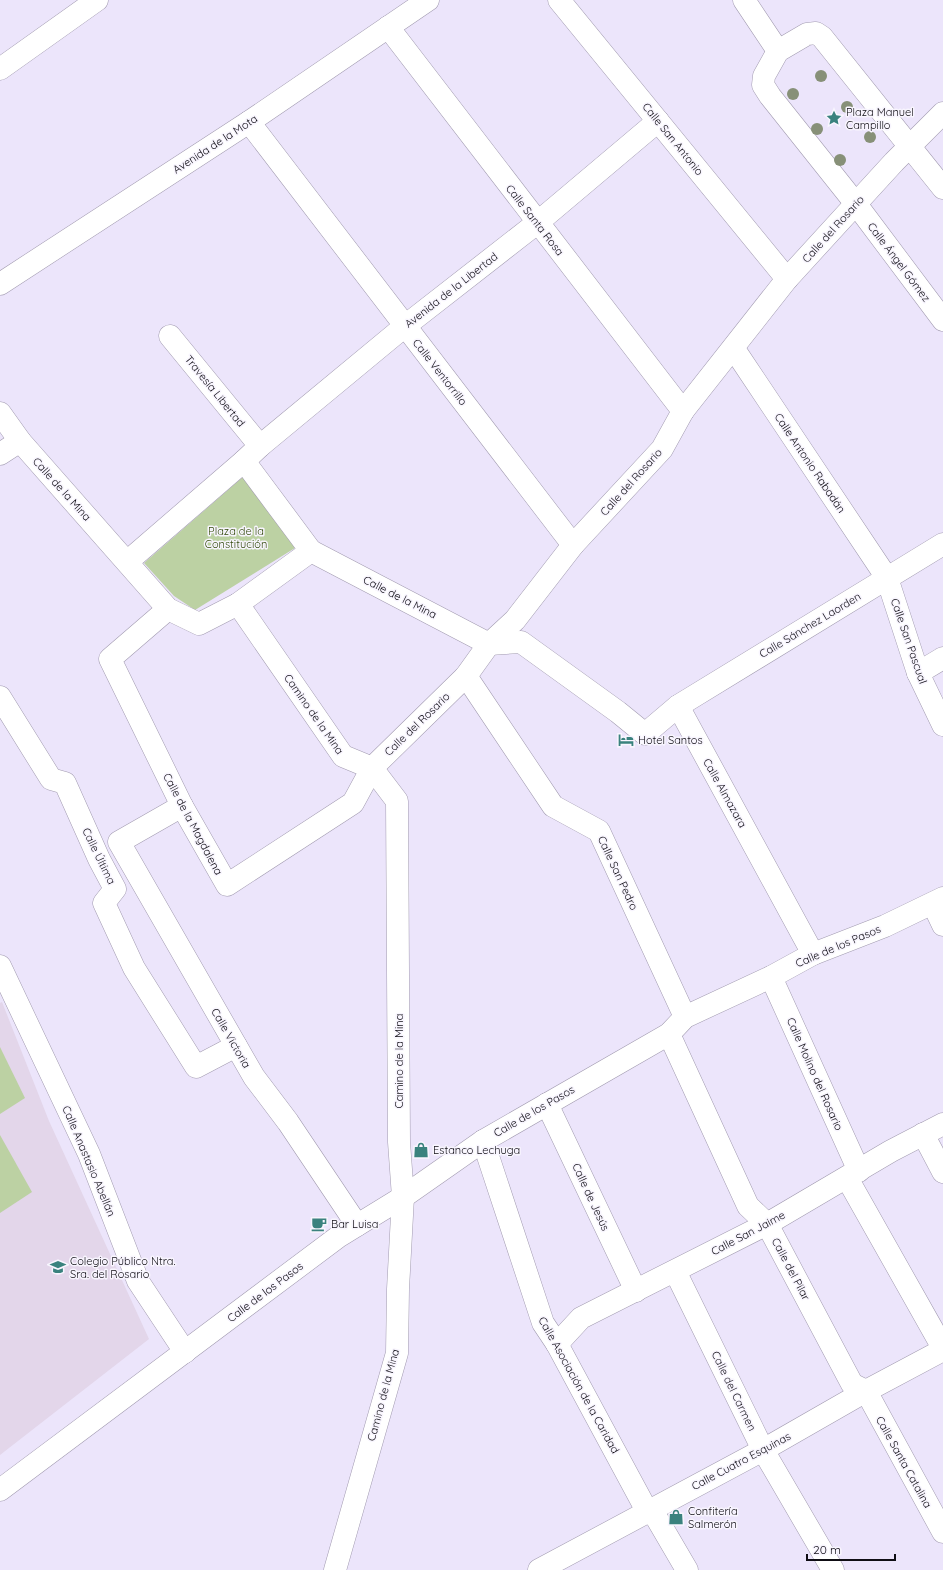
<svg xmlns="http://www.w3.org/2000/svg" width="943" height="1570" viewBox="0 0 943 1570" font-family="Quicksand,sans-serif">
<style>
.education{fill:#e3d6ea}
.green{fill:#bcd1a3}
.lines{fill:none;stroke-linecap:round;stroke-linejoin:round}
.minor-casing{stroke:#a29bb0;stroke-width:23}
.minor{stroke:#fff;stroke-width:22}
.tree{fill:#879078}
.labels{text-anchor:middle;dominant-baseline:central;stroke-width:3;stroke-linejoin:round;paint-order:stroke}
.poi-label{font-size:11px;fill:#0f0d14;stroke:#f8f5fe;text-anchor:start}
.street-label{font-size:11px;fill:#0f0d14;stroke:#f8f5fe}
.park-label{font-size:11px;fill:#344b0c;stroke:#f8f5fe}
</style>
<rect width="100%" height="100%" fill="#ece5fb"/>
<path class="education" d="M2,1002L49,1121L149,1339L0,1455V1003Z"/>
<g class="green">
<path d="M245,475L295,548L195,610L174,596L144,563Z"/>
<path d="M0,1047L25,1098L0,1114Z"/>
<path d="M0,1135L32,1192L0,1213Z"/>
</g>
<g class="lines">
<defs>
<g id="minor">
<path d="M559,0L787,279"/>
<path d="M744,0L778,51"/>
<path d="M388,27L683,411"/>
<path d="M0,69L97,0"/>
<path d="M249,122L573,545"/>
<path d="M943,188L822,37L816,33L807,34L778,51L764,76L763,85L770,96L856,204L943,320"/>
<path d="M0,284L249,122L428,0"/>
<path d="M170,336L260,446"/>
<path d="M734,349L887,578L918,673L943,725"/>
<path d="M0,413L20,441L168,609L199,624L238,604L311,551L244,461L127,562"/>
<path d="M0,454L20,441"/>
<path d="M244,461L260,446L405,326L537,223L658,121"/>
<path d="M311,551L489,644L521,642L618,712L645,734L678,706L813,954"/>
<path d="M238,604L343,756L372,768L397,801L399,1142L403,1197L398,1289L397,1353L335,1570"/>
<path d="M168,609L110,659L182,806L227,885L353,803L372,768L466,676L489,644L515,620L573,545L662,449L683,411L787,279L894,162L943,113"/>
<path d="M918,673L943,658"/>
<path d="M466,676L553,806L599,831L685,1017"/>
<path d="M0,697L51,779L65,783L99,859L115,889L104,903L134,968L196,1067L236,1046"/>
<path d="M678,706L943,544"/>
<path d="M182,806L119,842L254,1077L288,1122L357,1225"/>
<path d="M933,904L943,925"/>
<path d="M0,966L89,1154L138,1281L185,1352"/>
<path d="M771,977L859,1171"/>
<path d="M669,1034L748,1206L767,1224L852,1384L866,1391L943,1532"/>
<path d="M547,1104L636,1291"/>
<path d="M923,1134L943,1172"/>
<path d="M483,1141L543,1323L557,1344L647,1511L656,1517L687,1570"/>
<path d="M847,1178L943,1348"/>
<path d="M675,1271L763,1450L833,1570"/>
<path d="M557,1344L581,1318L767,1224L891,1151L943,1124"/>
<path d="M0,1490L338,1237L403,1197L483,1141L669,1034L685,1017L771,977L813,954L885,926L943,898"/>
<path d="M539,1570L763,1450L866,1391L943,1350"/>
</g>
</defs>
<use href="#minor" class="minor-casing"/>
<use href="#minor" class="minor"/>
</g>
<g class="tree">
<circle cx="821" cy="76" r="6"/>
<circle cx="793" cy="94" r="6"/>
<circle cx="847" cy="107" r="6"/>
<circle cx="817" cy="129" r="6"/>
<circle cx="870" cy="137" r="6"/>
<circle cx="840" cy="160" r="6"/>
</g>
<defs>
<symbol id="sight-bare" viewBox="-9 -9 18 18"><path d="M0-6L1.8-2.2L6-1.7L2.9 1.2L3.7 5.4L0 3.3L-3.7 5.4L-2.9 1.2L-6-1.7L-1.8-2.2Z" fill="#3a827e" stroke="#f8f5fe" stroke-width="2.5" paint-order="stroke"/></symbol>
<symbol id="hotel-bare" viewBox="-9 -9 18 18"><path d="M-6-4.5h1.5V1H6V5H4.5V3h-9V5H-6ZM-4 0a1.8 1.8 0 1 1 3.6 0ZM.5 0V-2.5h3Q6-2.5 6 0Z" fill="#3a827e" stroke="#f8f5fe" stroke-width="2.5" paint-order="stroke"/></symbol>
<symbol id="shop-bare" viewBox="-9 -9 18 18"><path d="M-5-2.5h2.3a2.7 3.5 0 0 1 5.4 0H5L5.5 6h-11ZM-1.5-2.5h3a1.5 2.3 0 0 0-3 0Z" fill="#3a827e" stroke="#f8f5fe" stroke-width="2.5" paint-order="stroke"/></symbol>
<symbol id="cafe-bare" viewBox="-9 -9 18 18"><path d="M-5.5-4.5H6V0H3Q3 3.5 0 3.5H-2.5Q-5.5 3.5-5.5 0ZM3-3.2v2h1.7v-2ZM-6 4.5H4V6H-6Z" fill="#3a827e" stroke="#f8f5fe" stroke-width="2.5" paint-order="stroke"/></symbol>
<symbol id="school-bare" viewBox="-9 -9 18 18"><path d="M0-5L7-2L0 1L-7-2ZM-4 1L0 2.5L4 1V4Q0 6-4 4Z" fill="#3a827e" stroke="#f8f5fe" stroke-width="2.5" paint-order="stroke"/></symbol>
</defs>
<g fill-rule="evenodd">
<use href="#sight-bare" x="823" y="107" width="22" height="22"/>
<use href="#hotel-bare" x="615" y="729" width="22" height="22"/>
<use href="#shop-bare" x="410" y="1139" width="22" height="22"/>
<use href="#cafe-bare" x="308" y="1213" width="22" height="22"/>
<use href="#school-bare" x="47" y="1256" width="22" height="22"/>
<use href="#shop-bare" x="665" y="1506" width="22" height="22"/>
</g>
<g class="labels">
<g class="poi-label">
<text x="846" y="112">Plaza Manuel<tspan x="846" dy="13">Campillo</tspan></text>
<text x="638" y="740">Hotel Santos</text>
<text x="433" y="1150">Estanco Lechuga</text>
<text x="331" y="1224">Bar Luisa</text>
<text x="70" y="1261">Colegio Público Ntra.<tspan x="70" dy="13">Sra. del Rosario</tspan></text>
<text x="688" y="1511">Confitería<tspan x="688" dy="13">Salmerón</tspan></text>
</g>
<g class="street-label">
<text transform="translate(673 139) rotate(51)">Calle San Antonio</text>
<text transform="translate(215 144) rotate(-33)">Avenida de la Mota</text>
<text transform="translate(535 220) rotate(52)">Calle Santa Rosa</text>
<text transform="translate(833 229) rotate(-48)">Calle del Rosario</text>
<text transform="translate(899 262) rotate(53)">Calle Ángel Gómez</text>
<text transform="translate(451 290) rotate(-38)">Avenida de la Libertad</text>
<text transform="translate(440 372) rotate(52)">Calle Ventorrillo</text>
<text transform="translate(215 391) rotate(51)">Travesía Libertad</text>
<text transform="translate(810 463) rotate(56)">Calle Antonio Rabadán</text>
<text transform="translate(631 482) rotate(-48)">Calle del Rosario</text>
<text transform="translate(62 489) rotate(48)">Calle de la Mina</text>
<text transform="translate(400 597) rotate(27)">Calle de la Mina</text>
<text transform="translate(810 625) rotate(-31)">Calle Sánchez Laorden</text>
<text transform="translate(909 641) rotate(71)">Calle San Pascual</text>
<text transform="translate(314 714) rotate(55)">Camino de la Mina</text>
<text transform="translate(417 724) rotate(-44)">Calle del Rosario</text>
<text transform="translate(725 793) rotate(61)">Calle Almazara</text>
<text transform="translate(193 824) rotate(62)">Calle de la Magdalena</text>
<text transform="translate(99 856) rotate(64)">Calle Última</text>
<text transform="translate(618 873) rotate(65)">Calle San Pedro</text>
<text transform="translate(838 946) rotate(-23)">Calle de los Pasos</text>
<text transform="translate(231 1038) rotate(60)">Calle Victoria</text>
<text transform="translate(399 1061) rotate(-90)">Camino de la Mina</text>
<text transform="translate(815 1074) rotate(66)">Calle Molino del Rosario</text>
<text transform="translate(534 1111) rotate(-30)">Calle de los Pasos</text>
<text transform="translate(89 1161) rotate(67)">Calle Anastasio Abellán</text>
<text transform="translate(591 1197) rotate(65)">Calle de Jesús</text>
<text transform="translate(748 1233) rotate(-28)">Calle San Jaime</text>
<text transform="translate(791 1269) rotate(62)">Calle del Pilar</text>
<text transform="translate(265 1292) rotate(-37)">Calle de los Pasos</text>
<text transform="translate(579 1385) rotate(61)">Calle Asociación de la Caridad</text>
<text transform="translate(734 1391) rotate(64)">Calle del Carmen</text>
<text transform="translate(383 1395) rotate(-75)">Camino de la Mina</text>
<text transform="translate(741 1461) rotate(-28)">Calle Cuatro Esquinas</text>
<text transform="translate(904 1462) rotate(61)">Calle Santa Catalina</text>
</g>
<g class="park-label">
<text x="236" y="531">Plaza de la<tspan x="236" dy="13">Constitución</tspan></text>
</g>
</g>
<path d="M807 1554v6h88v-6" fill="none" stroke="#0f0d14" stroke-width="2"/>
<text x="813" y="1554" font-size="12" fill="#0f0d14" stroke="#f8f5fe" stroke-width="3" paint-order="stroke">20 m</text>
</svg>
